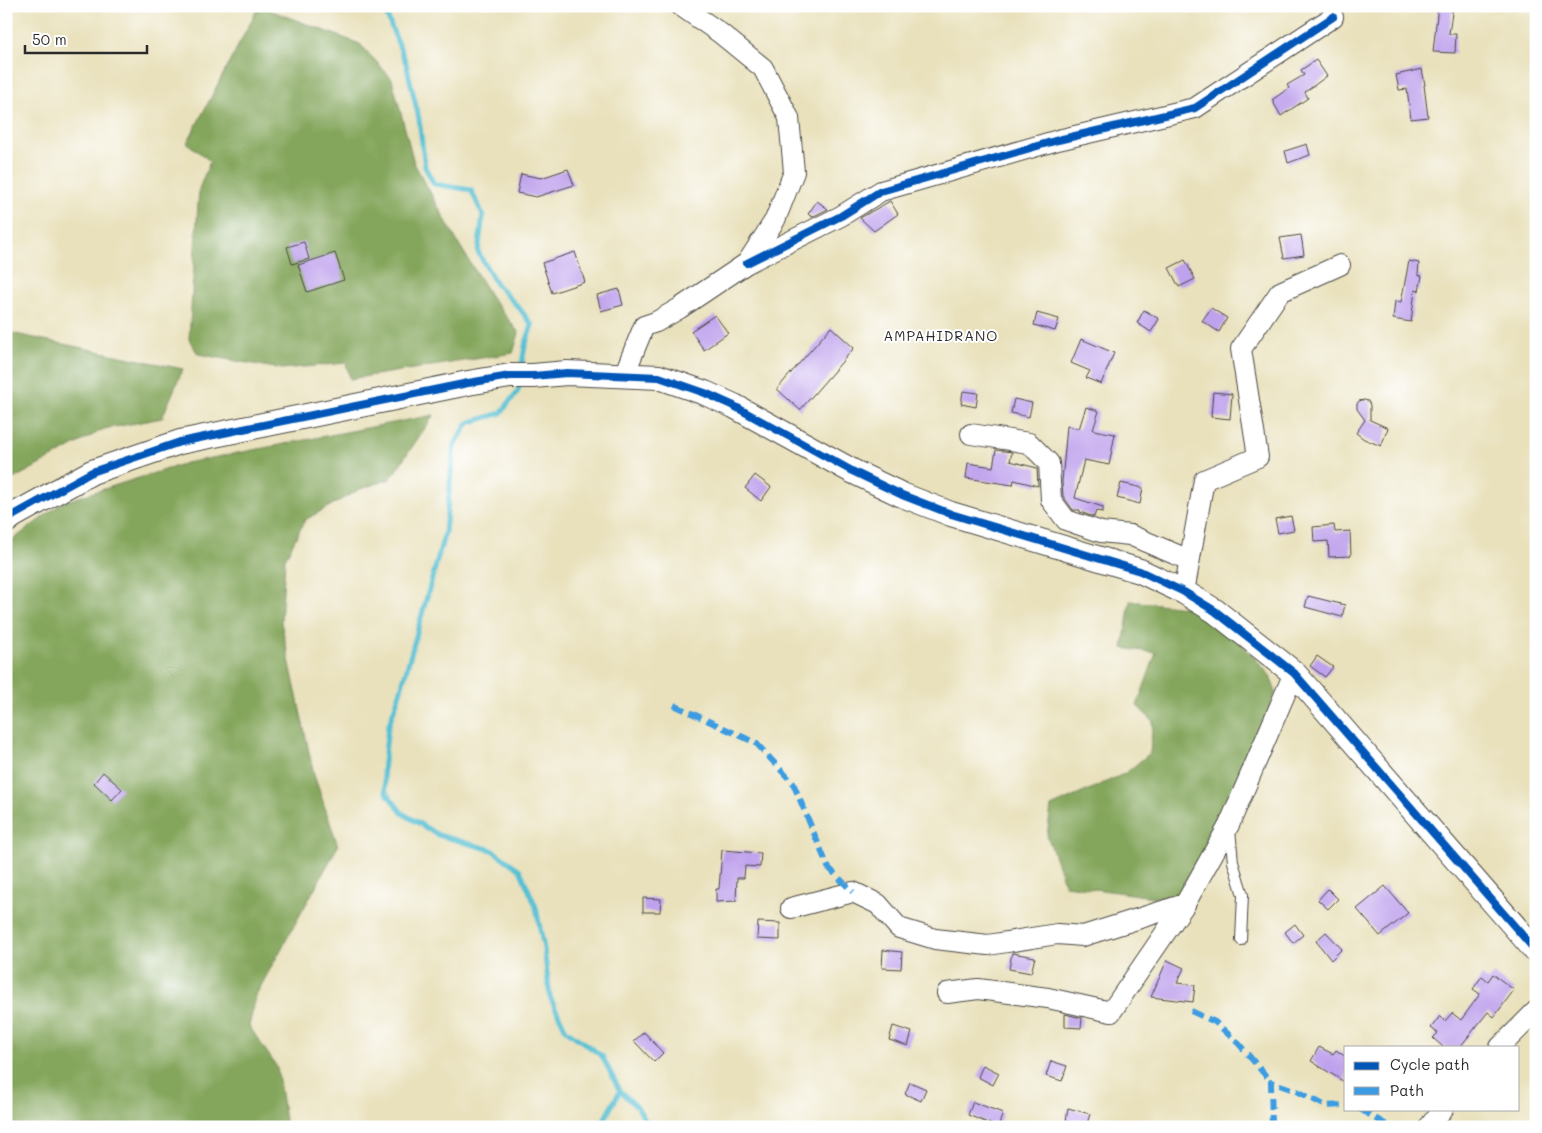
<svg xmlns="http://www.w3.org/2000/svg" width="1542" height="1133" viewBox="0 0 1542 1133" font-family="Mali,sans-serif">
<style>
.forest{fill:#84a65b;stroke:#586843}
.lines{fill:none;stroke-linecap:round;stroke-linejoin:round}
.stream{stroke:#57c0d3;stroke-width:5}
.building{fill:#bfa2ed}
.service-casing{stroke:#484641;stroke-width:12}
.minor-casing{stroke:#484641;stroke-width:22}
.tertiary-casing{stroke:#484641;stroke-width:26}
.service{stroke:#fff;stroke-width:10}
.minor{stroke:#fff;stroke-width:20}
.tertiary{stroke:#fff;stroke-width:24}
.quiet{stroke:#3d9ce1;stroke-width:6;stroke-dasharray:12 6;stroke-linecap:butt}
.cycleway-casing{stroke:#fff;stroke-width:11}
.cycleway{stroke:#0057b8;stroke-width:8}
.labels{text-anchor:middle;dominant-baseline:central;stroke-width:4;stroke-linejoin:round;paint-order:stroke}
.neighbourhood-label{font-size:14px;letter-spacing:1px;fill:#2b2b2b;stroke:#fff}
</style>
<rect width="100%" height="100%" fill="#fff"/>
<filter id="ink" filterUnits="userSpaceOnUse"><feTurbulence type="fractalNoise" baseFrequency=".02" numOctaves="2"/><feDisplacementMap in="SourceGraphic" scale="10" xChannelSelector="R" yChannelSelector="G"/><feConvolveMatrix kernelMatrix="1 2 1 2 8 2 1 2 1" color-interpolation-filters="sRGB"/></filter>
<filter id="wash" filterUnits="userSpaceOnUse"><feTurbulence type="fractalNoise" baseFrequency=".0096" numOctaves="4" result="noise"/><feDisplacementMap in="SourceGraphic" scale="20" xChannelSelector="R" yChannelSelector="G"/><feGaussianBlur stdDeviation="1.12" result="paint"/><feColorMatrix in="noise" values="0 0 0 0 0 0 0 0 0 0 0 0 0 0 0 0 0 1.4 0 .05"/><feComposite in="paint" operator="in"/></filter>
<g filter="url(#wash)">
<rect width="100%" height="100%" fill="#e9e1bc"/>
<g class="forest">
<path d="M259,6L360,44L392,79L414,163L457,241L491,297L519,333L513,353L350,379L346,363L281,369L198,354L189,339L199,189L210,161L187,143Z"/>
<path d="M6,332L183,369L162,418L104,429L6,483Z"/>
<path d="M434,415L390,479L360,489L305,520L285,559L281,622L314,775L338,846L257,993L249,1026L277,1067L286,1127H6V545L63,502L186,463Z"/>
<path d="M1130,601L1186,607L1222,622L1269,674L1276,692L1216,828L1175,900L1065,885L1047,835L1051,807L1126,773L1150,753L1153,721L1137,706L1156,653L1123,648Z"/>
</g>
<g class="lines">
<g class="stream">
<path d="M383,6L406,63L419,119L425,167L434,184L471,190L483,215L478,252L496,284L520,309L532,325L525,346L521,369"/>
<path d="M520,382L518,391L501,413L468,423L454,446L445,532L400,693L388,727L383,771L386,792L402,813L438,835L492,850L520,870L536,907L544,949L550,997L566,1030L602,1056L620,1091L638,1108L649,1127"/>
<path d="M600,1127L620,1091"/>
</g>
</g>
<g id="blocks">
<g class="building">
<path d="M1438,6H1453L1449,34H1456L1455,53L1433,52Z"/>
<path d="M1316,60L1327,76L1305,92L1308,98L1281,116L1272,100L1289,88L1287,85L1304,75L1301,70Z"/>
<path d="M1422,69L1425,85H1424L1428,117L1411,119L1407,89L1399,90L1396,75Z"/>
<path d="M1307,144L1310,155L1288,163L1285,151Z"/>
<path d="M568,169L574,185L536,197L517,193L521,174L541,178Z"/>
<path d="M817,201L828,209L812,217L808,214Z"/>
<path d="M890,201L898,214L874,231L860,218Z"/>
<path d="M1301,235L1304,255L1284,258L1280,238Z"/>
<path d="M304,242L309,259L292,264L287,247Z"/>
<path d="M575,252L585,282L552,293L542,263Z"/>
<path d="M335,253L344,280L307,292L298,265Z"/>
<path d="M1185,260L1195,279L1179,287L1169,268Z"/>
<path d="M1409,261L1419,263L1418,275L1422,276L1419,291L1415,290L1411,322L1393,319L1395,301L1401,302Z"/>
<path d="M619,289L623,305L601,311L597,295Z"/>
<path d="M1211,308L1227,318L1219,332L1202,321Z"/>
<path d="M1144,310L1159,319L1151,332L1137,323Z"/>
<path d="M1037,313L1059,319L1055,331L1034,325Z"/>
<path d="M715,315L728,333L704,350L691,331Z"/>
<path d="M831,327L854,348L800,410L777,389Z"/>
<path d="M1081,339L1114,353L1101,384L1086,378L1090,371L1071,363Z"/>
<path d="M963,391L978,393L976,407L961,404Z"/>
<path d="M1213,392L1232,394L1230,419L1211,417Z"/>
<path d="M1014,399L1032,403L1029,417L1011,413Z"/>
<path d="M1364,400L1368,401L1370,405V420L1388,428L1381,446L1364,439L1356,433L1365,420L1357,409V404L1359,401Z"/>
<path d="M1086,407L1099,411L1093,430L1115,434L1109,465L1084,460L1075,498L1103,507V512L1096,511L1094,517L1080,512V510H1073L1063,496L1062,482L1067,426L1079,429Z"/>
<path d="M996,450L1012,452L1010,461L1037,468L1038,486L1014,480L1013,485L966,478L968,463L993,467Z"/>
<path d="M755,475L771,487L761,501L745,488Z"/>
<path d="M1121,483L1143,488L1140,504L1117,498Z"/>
<path d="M1291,516L1294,530L1278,533L1275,519Z"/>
<path d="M1334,525L1335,532L1350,531L1351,556L1329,557L1328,541L1314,542L1313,527Z"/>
<path d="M1308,596L1345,605L1342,617L1305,607Z"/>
<path d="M1317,656L1333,667L1325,677L1310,666Z"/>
<path d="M103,772L122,789L112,800L94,783Z"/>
<path d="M722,850L761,853L760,867L745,866L744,878H737L736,901L716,902V889H719Z"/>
<path d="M1385,886L1408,913L1380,936L1357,909Z"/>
<path d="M1328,889L1338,899L1328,909L1318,900Z"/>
<path d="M643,898L661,899L660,912H643Z"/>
<path d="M758,922L780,923V940L757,939Z"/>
<path d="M1295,924L1303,935L1293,943L1285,932Z"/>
<path d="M1326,932L1342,949L1331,960L1316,941Z"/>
<path d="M883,950L902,952L901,969L882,968Z"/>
<path d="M1012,953L1035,957L1031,973L1009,969Z"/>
<path d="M1167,960L1184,968L1177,983L1195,985L1193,1002L1151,997Z"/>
<path d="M1493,974L1514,990L1494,1017L1488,1012L1460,1047H1443L1433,1038L1438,1033L1431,1028L1440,1016L1445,1021L1452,1013L1461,1020L1480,994L1473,989L1482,976L1488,981Z"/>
<path d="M1065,1014L1082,1018L1081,1028L1065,1027Z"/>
<path d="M893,1026L912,1032L908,1046L889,1040Z"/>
<path d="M644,1032L663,1053L654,1062L634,1041Z"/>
<path d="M1319,1047L1333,1054L1336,1050L1346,1057V1083L1311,1061Z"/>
<path d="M1051,1061L1067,1066L1062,1081L1046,1076Z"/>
<path d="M983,1065L999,1073L993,1085L978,1077Z"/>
<path d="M910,1082L926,1089L921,1101L905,1094Z"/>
<path d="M973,1102L1003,1113L998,1127L968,1115Z"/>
<path d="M1068,1108L1090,1114L1086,1127L1066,1121Z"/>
</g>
</g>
</g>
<g filter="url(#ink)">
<use href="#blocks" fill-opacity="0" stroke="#484641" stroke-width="1"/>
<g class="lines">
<defs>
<path id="service" d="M1230,829L1233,862L1243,895L1241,940"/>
<g id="minor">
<path d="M747,263L841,216L881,191L1058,140L1195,108L1333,17"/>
<path d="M624,375L644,326L656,322L680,308L747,263L775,220L794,172L789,118L763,68L720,33L681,6"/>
<path d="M971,434L1029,443L1049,463L1051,500L1066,520L1101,532L1130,535L1189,560"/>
<path d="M1184,592L1204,480L1258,457L1241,349L1280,292L1340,265"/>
<path d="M791,908L853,892L878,904L899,928L935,939L988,945L1057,934L1083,936L1185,904"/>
<path d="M947,993L978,989L1048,998L1111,1012L1185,904L1229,825L1294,673"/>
<path d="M1500,1047L1536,1011"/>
<path d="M1429,1127L1443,1109"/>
</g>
<path id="tertiary" d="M6,521L14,515L92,472L180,442L468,383L510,376H533L567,373L659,377L705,393L734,406L852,471L902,495L951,514L1140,571L1184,592L1215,611L1294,673L1536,951"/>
</defs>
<use href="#service" class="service-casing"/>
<use href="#minor" class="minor-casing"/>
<use href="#tertiary" class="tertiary-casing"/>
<use href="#service" class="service"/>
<use href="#minor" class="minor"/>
<use href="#tertiary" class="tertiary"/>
<g class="quiet">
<path d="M674,705L756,743L793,783L828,867L853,892"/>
<path d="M1191,1011L1215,1022L1239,1044L1271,1082"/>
<path d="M1360,1109L1390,1127"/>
<path d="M1272,1127L1271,1082L1297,1091L1326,1106L1346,1105"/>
</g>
<defs>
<g id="cycleway">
<path d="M747,263L841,216L881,191L1058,140L1195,108L1333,17"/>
<path d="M6,521L14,515L92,472L180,442L468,383L510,376H533L567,373L659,377L705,393L734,406L852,471L902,495L951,514L1140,571L1184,592L1215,611L1294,673L1536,951"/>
</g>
</defs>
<use href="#cycleway" class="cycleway-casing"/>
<use href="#cycleway" class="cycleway"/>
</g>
</g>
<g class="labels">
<g class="neighbourhood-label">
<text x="941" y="335">AMPAHIDRANO</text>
</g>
</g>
<rect width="1542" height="1133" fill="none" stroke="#fff" stroke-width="25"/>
<rect x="1344" y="1046" width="175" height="65" fill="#ffffff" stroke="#aaaaaa"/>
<rect x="1354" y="1062" width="25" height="8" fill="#0057b8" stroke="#aaaaaa"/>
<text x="1390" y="1070" font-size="15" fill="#2b2b2b">Cycle path</text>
<rect x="1354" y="1087" width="25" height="8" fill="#3d9ce1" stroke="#aaaaaa"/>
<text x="1390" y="1096" font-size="15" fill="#2b2b2b">Path</text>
<path d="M25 45v8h122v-8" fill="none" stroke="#2b2b2b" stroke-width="2.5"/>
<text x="32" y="45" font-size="15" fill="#2b2b2b" stroke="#ffffff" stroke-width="4" paint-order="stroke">50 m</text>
</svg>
